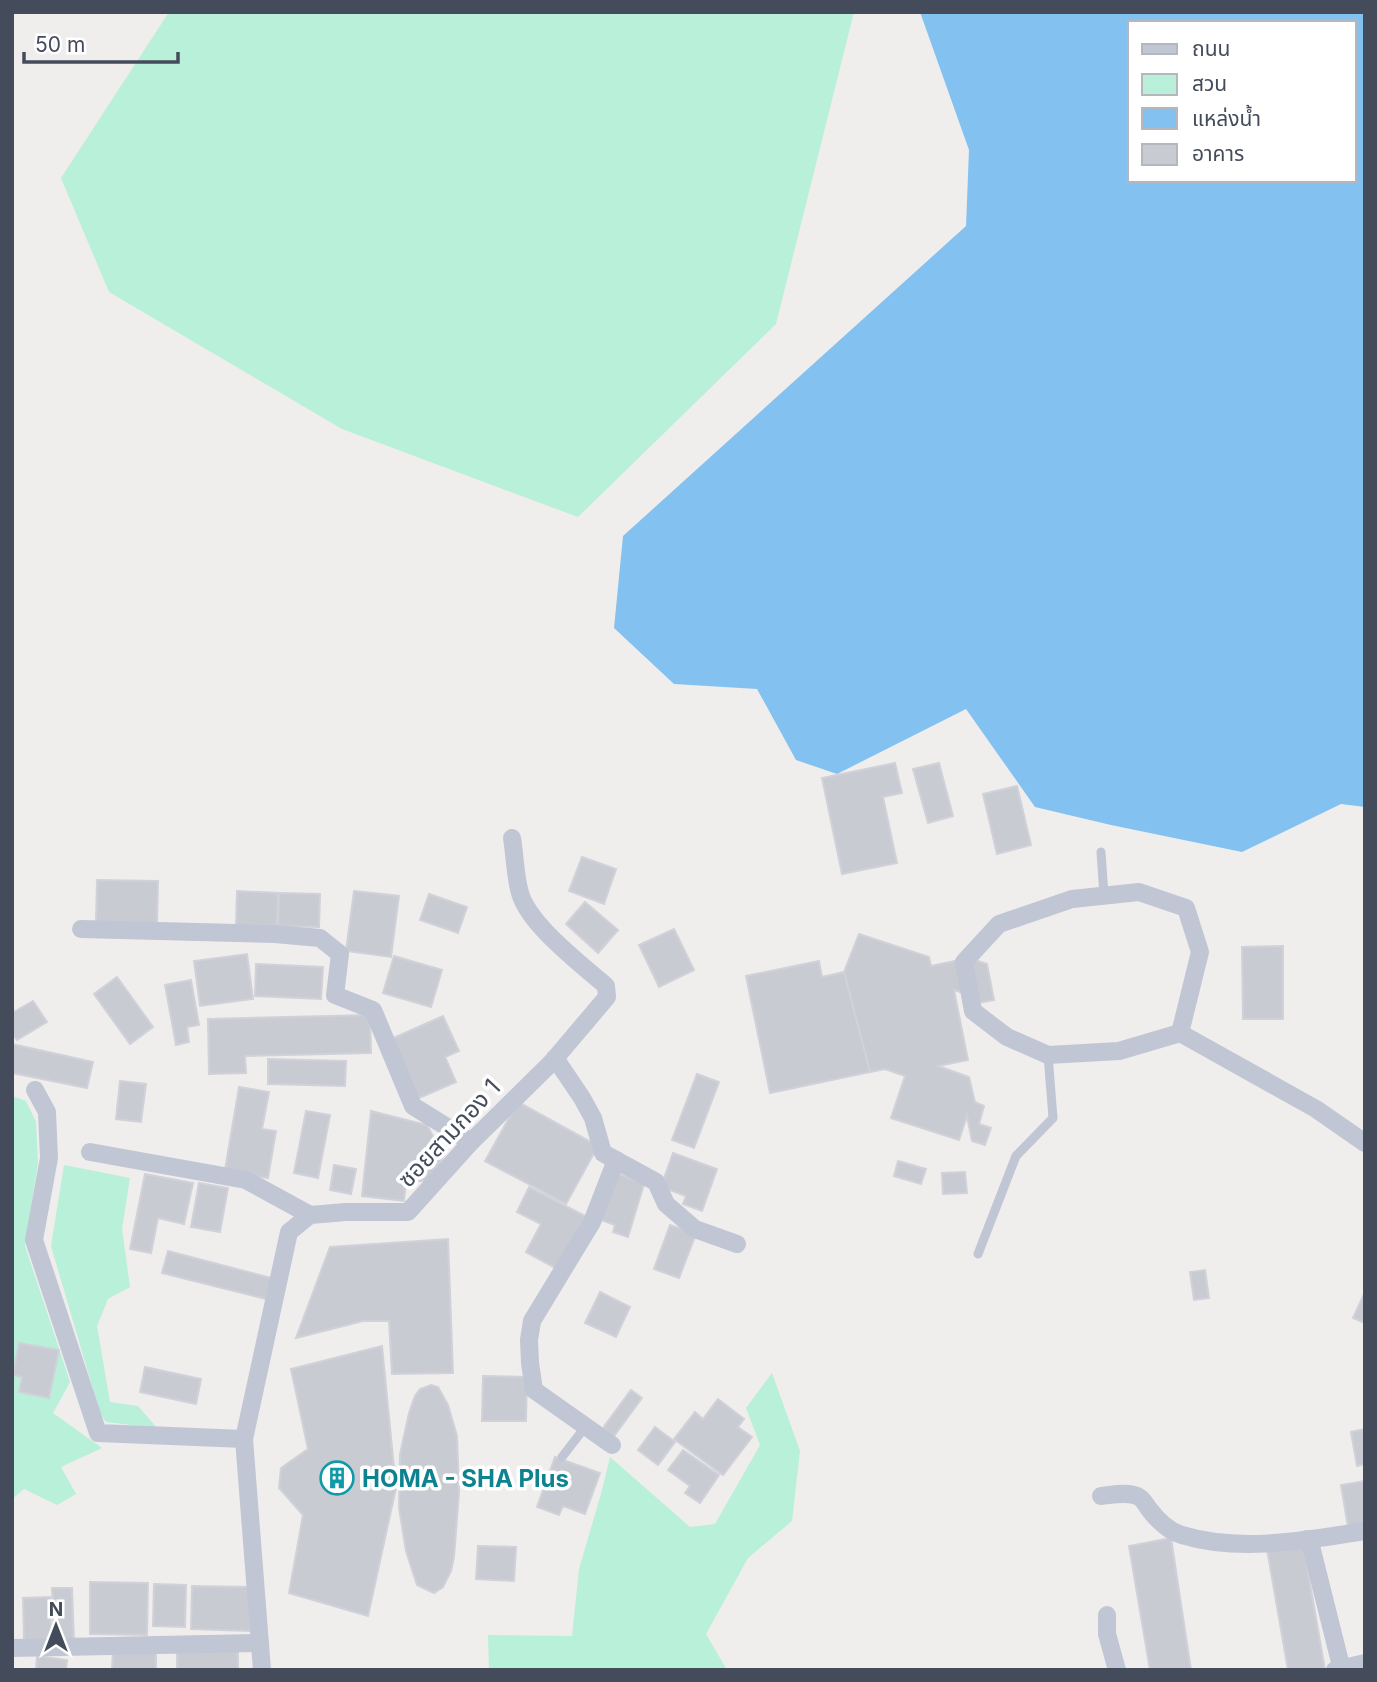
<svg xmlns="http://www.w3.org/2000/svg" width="1377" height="1682" viewBox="0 0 1377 1682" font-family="Inter,'Noto Sans Thai',sans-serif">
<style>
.green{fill:#b8f0da}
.water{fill:#83c2f0;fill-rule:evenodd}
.building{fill:#c9cbd3;stroke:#d1d1d9;stroke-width:2}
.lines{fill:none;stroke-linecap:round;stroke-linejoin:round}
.service{stroke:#c0c6d3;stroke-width:9}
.minor{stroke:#c0c6d3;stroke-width:18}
.labels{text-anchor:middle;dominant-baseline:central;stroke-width:7;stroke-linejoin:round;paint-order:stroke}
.street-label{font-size:24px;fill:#444c5b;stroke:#fff}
.culture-label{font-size:24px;font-weight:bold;fill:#0d838f;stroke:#fff;text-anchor:start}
</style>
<rect width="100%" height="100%" fill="#f0eded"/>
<g class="green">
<path d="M169,12H854L776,324L578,517L342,429L109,292L61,178Z"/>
<path d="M12,1096L26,1101L36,1122L38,1163L25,1246L70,1382L53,1413L102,1448L61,1467L76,1494L57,1505L24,1489L12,1499Z"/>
<path d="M64,1165L130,1178L122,1229L130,1287L108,1299L97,1326L110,1402L138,1406L157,1428L106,1422L100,1413L51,1246Z"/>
<path d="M772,1373L800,1451L792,1521L748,1558L706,1634L727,1670H489L488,1635L572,1636L579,1569L601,1494L610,1457L690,1527L715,1524L760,1445L746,1408Z"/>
</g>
<path class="water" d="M920,12H1365V807L1341,804L1242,852L1111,825L1035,807L966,709L837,774L796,760L757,689L674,684L614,628L623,536L966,226L969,150ZM1130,23H1354V180H1130Z"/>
<g class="building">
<path d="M895,763L902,793L883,797L897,863L842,874L822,778Z"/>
<path d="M939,763L953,816L928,823L913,769Z"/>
<path d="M1017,786L1031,845L997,854L983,794Z"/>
<path d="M582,857L616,869L604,904L569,891Z"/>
<path d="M97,880L158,881L157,925L96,923Z"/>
<path d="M237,891L278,893L277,926L236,925Z"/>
<path d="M354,891L399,896L391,957L346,951Z"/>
<path d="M279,893L320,894L319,927L278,926Z"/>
<path d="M429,894L467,907L458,933L420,920Z"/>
<path d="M585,902L618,930L598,953L566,924Z"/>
<path d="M674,929L694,970L659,987L639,945Z"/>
<path d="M859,934L929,957L931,966L964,959L975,960L987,964L994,1000L973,1004L972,996L954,990L968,1060L938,1066L969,1077L975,1102L984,1106L979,1124L991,1128L985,1145L972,1141L967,1116L959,1140L891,1118L905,1076L885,1069L870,1072L844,972Z"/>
<path d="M1283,946V1019H1243L1242,947Z"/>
<path d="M247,954L253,999L200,1006L194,961Z"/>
<path d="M394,956L442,970L431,1007L383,993Z"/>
<path d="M819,961L822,977L844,972L870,1072L770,1093L746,976Z"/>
<path d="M256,964L323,967L321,999L255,996Z"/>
<path d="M117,977L153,1027L130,1044L94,994Z"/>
<path d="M191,980L199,1025L187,1027L189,1042L176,1045L165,985Z"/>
<path d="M33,1001L47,1022L17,1040L12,1033V1013Z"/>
<path d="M370,1015L371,1053L245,1056L246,1073L209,1074L208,1019Z"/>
<path d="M443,1016L459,1051L445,1057L456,1082L417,1099L391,1039Z"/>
<path d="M12,1044L93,1062L87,1088L12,1073Z"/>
<path d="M268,1059L346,1061L345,1086L268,1084Z"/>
<path d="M697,1074L719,1082L694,1148L672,1140Z"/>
<path d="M120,1081L146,1084L141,1122L116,1119Z"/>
<path d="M239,1087L269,1092L262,1129L276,1131L268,1178L225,1170Z"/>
<path d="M518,1102L598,1146L566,1204L485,1161Z"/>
<path d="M306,1111L330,1115L318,1178L294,1173Z"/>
<path d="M371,1111L427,1125L444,1156L426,1181H406L404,1201L362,1196Z"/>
<path d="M673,1153L717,1169L702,1211L683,1204L686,1196L661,1187Z"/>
<path d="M898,1161L926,1169L921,1184L894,1176Z"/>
<path d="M334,1165L356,1169L351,1194L330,1190Z"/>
<path d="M614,1172L644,1184L628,1237L613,1232L615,1225L598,1219Z"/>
<path d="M965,1172L967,1193L943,1194L942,1173Z"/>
<path d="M145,1174L193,1183L184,1224L158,1218L151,1253L130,1249Z"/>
<path d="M199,1183L228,1188L220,1232L191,1227Z"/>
<path d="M529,1187L585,1216L557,1269L526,1252L541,1224L517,1212Z"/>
<path d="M670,1225L696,1234L679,1278L654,1269Z"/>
<path d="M448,1239L453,1373L392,1374L389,1321H363L296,1338L330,1247Z"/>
<path d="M168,1251L271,1278L266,1299L162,1273Z"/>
<path d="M1205,1270L1209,1298L1194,1300L1190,1272Z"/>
<path d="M600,1292L630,1307L616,1337L585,1323Z"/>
<path d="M1365,1292V1323L1353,1318Z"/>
<path d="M19,1343L59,1350L49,1398L19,1392L22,1377L13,1375Z"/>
<path d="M382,1346L396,1488L368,1616L289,1593L303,1515L279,1488L281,1468L308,1449L291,1369Z"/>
<path d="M145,1367L201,1379L196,1404L140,1392Z"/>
<path d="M483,1376L527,1377L526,1421H482Z"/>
<path d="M431,1385L438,1387L448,1405L457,1436L459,1493L454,1557L451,1571L443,1587L434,1593L417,1585L406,1551L399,1508L400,1454L409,1413L415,1396L420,1389Z"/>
<path d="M631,1390L642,1398L614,1436L603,1428Z"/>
<path d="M718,1399L744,1419L738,1427L752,1437L723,1475L674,1439L695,1412L703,1419Z"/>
<path d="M655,1427L675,1442L658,1465L638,1450Z"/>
<path d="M1365,1429V1464L1357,1466L1351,1432Z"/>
<path d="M683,1450L719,1475L700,1503L685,1493L690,1486L668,1470Z"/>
<path d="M555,1457L600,1473L585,1514L563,1506L559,1515L537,1507Z"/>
<path d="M1365,1481V1524L1348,1527L1341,1485Z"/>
<path d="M1171,1538L1191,1670H1150L1129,1546Z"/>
<path d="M1303,1543L1325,1670H1288L1267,1549Z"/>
<path d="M478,1546L516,1547L514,1581L476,1579Z"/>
<path d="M90,1582L148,1583L147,1635L90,1634Z"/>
<path d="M154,1584L186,1585L185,1627L153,1626Z"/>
<path d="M192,1586L251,1587L250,1631L191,1629Z"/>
<path d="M52,1588H72L74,1642L54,1643Z"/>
<path d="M50,1597L51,1639L24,1640L23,1598Z"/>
<path d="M238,1646V1670H177V1647Z"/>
<path d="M113,1649L156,1650V1670H112Z"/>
<path d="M37,1656L67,1660L66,1670H36Z"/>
</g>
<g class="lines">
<g class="service">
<path d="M1101,852L1104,895"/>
<path d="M978,1254L1016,1156L1053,1118L1048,1055"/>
<path d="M562,1457L586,1426"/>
</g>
<g class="minor">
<path d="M81,929L275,934L320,938L340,954L335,995L373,1010L413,1106L471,1142"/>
<path d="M1180,1033L1200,952L1186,908L1139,892L1072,899L999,924L964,962L973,1011L1007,1037L1048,1055L1119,1051L1180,1033L1316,1109L1365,1143"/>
<path d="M555,1058L582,1098L593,1118L603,1153L656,1182L666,1204L695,1229L737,1244"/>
<path d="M35,1090L47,1112L49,1158L34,1240L98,1433L244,1439"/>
<path d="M90,1152L246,1180L310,1215"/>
<path d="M612,1445L534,1390L530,1363L529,1340L532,1321L592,1222L616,1160"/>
<path d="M1101,1496C1112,1495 1129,1491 1139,1497C1143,1499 1146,1505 1149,1509C1158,1521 1168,1531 1182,1535C1241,1553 1306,1540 1365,1531"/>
<path d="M1307,1539L1312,1550L1342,1670"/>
<path d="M1107,1615V1634L1117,1670"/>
<path d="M12,1648L260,1643"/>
<path d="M262,1670L244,1439L289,1232L310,1215L346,1212H408L471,1142L552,1062L607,997L606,986C581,964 529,925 520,893C515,876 515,856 512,838"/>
<path d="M1335,1670L1365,1663"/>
</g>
</g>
<defs>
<symbol id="building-ring" viewBox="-11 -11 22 22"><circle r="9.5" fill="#fff" stroke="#0f9aa8" stroke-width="1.5"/><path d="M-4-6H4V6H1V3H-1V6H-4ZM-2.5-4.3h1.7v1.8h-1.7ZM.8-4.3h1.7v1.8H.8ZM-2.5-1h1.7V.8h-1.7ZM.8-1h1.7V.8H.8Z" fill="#0f9aa8"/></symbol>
</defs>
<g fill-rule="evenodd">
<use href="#building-ring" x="318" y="1459" width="38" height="38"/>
</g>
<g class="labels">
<g class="street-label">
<text transform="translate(449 1133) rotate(-47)">ซอยสามกอง 1</text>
</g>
<g class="culture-label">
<text x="362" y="1478">HOMA - SHA Plus</text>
</g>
</g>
<rect width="1377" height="1682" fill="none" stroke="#444c5b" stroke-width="28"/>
<rect x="1128" y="21" width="228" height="161" fill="#ffffff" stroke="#b4b7bd" stroke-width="2"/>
<rect x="1142" y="44" width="35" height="10" fill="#c0c6d3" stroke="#b4b7bd" stroke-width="2"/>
<text x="1192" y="56" font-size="21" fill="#444c5b">ถนน</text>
<rect x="1142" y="74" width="35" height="21" fill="#b8f0da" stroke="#b4b7bd" stroke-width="2"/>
<text x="1192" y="91" font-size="21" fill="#444c5b">สวน</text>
<rect x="1142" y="108" width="35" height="21" fill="#83c2f0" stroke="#b4b7bd" stroke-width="2"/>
<text x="1192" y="126" font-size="21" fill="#444c5b">แหล่งน้ำ</text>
<rect x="1142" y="144" width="35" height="21" fill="#c9cbd3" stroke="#b4b7bd" stroke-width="2"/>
<text x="1192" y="161" font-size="21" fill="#444c5b">อาคาร</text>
<g transform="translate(56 1626)" stroke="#ffffff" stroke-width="5" paint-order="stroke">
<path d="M0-5L12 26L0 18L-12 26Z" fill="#444c5b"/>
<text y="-10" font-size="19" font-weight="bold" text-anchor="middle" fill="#444c5b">N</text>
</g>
<path d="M24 52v10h154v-10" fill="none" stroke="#444c5b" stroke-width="3.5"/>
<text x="35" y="52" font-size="21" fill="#444c5b" stroke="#ffffff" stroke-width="5" paint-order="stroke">50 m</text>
</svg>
